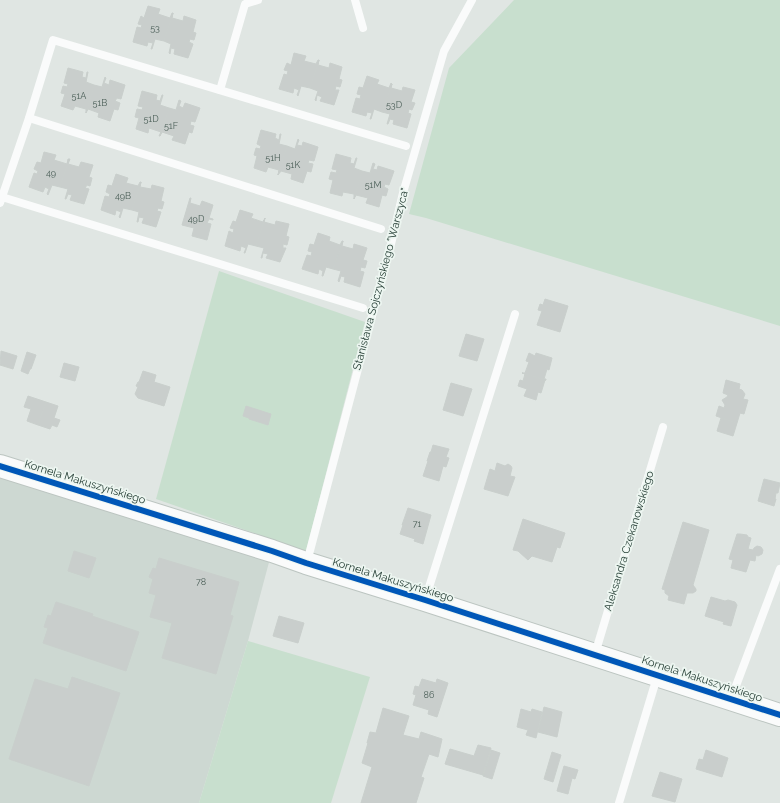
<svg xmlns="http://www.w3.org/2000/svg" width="780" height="803" viewBox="0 0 780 803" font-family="Raleway,sans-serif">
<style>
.built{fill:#cdd8d2}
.green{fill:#c8dfce}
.building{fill:#c9cecc;stroke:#c9cfcc}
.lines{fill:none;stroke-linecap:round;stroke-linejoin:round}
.secondary-casing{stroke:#bcc5c1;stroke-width:24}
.lane{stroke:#fafbfb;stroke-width:8}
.secondary{stroke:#fafbfb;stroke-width:22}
.cycleway-casing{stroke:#edf6f1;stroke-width:8}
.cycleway{stroke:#0057b8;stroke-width:6}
.labels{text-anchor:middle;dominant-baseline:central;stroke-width:3.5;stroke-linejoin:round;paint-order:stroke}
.number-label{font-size:9px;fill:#4a5e57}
.street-label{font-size:11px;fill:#1f382f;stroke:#edf6f1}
</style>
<rect width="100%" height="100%" fill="#e0e6e3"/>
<path class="built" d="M0,466L272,551L248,641L199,803H0Z"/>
<g class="green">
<path d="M514,0H780V326L426,218L409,214L449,68Z"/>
<path d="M219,271L365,322L306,551L156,499Z"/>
<path d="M248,641L370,677L331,803H199Z"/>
</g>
<g class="building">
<path d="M148,6L160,9L158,14L170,18L172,13H173L164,41L155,39L152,49H151L153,43L148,42L147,46L133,42L137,27L141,28L142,25L138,24L141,16L144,18Z"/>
<path d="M173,13L172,18L183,21L184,16L196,20L193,32L196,33L194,40L190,39L189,42L193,44L188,58L174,54L175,49L171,48L170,54L169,53L171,44L164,41Z"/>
<path d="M294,53L306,56L304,61L316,64L318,60H319L310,88L301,86L298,96L297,95L299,90L294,88L293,93L279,89L284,74L287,75L288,71L284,70L287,63L291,65Z"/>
<path d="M319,60L318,65L329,68L330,63L342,67L339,79L342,80L340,87L336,86L335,90H339L334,105L320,101L322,97L317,95L316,101L315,100L318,91L310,88Z"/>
<path d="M68,68L83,72L82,77L86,78L87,72H88L86,82L94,85L86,113V109L75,106L73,110L61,106L65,94L61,93L63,86L67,87L68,84L64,83Z"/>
<path d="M367,76L379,80L377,84L389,88L391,83L392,84L382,112L374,109L371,119H370L372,113L367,112L366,116L352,112L356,98L360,99L361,95L357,94L359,87L363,88Z"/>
<path d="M105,77L106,78L104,83L109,85L110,80L125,85L121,99L117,98L115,101L120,103L118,110L114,109L110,121L98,117L99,113L88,109L86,113L94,85L102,87Z"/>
<path d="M392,84L391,88L402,91L403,87L415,90L411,102L415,103L412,110L409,109L408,113L411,114L407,128L393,124L394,120L390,119L388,124H387L390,114L382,112Z"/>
<path d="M142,91L157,95L156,100L160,101L162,95H163L160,105L169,108L160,136H159L161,132L149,128L148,133L136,129L139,118L135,117L137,109L142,110L143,107L138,106Z"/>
<path d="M179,100L181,101L179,106L183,108L185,103L200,108L195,122L191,121L190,125L194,126L192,133L189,132L185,144L172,140L174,136L162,132L160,136L169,108L176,110Z"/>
<path d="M261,130L276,134L275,138L279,140L280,134H281L279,144L287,146L278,175L279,170L268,167L266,172L254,168L257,156L254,155L256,148L260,149L261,146L257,144Z"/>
<path d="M298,139L299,140L297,145L302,146L303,142L318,147L314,161L309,160L308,163L313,164L311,172L307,171L303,183L291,179L292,174L281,171L278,175L287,146L295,149Z"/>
<path d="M44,152L56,155L54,160L67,164L68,159H69L60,187L52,185L48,195L47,194L49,189L45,187L43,192L29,187L34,173L37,174L38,171L34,169L37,162L41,163Z"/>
<path d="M336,154L351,158L350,163L354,164L356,158H357L354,168L362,171L354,199V194L343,192L342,196L330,193L333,180L329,179L331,172L336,173L337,170L332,169Z"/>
<path d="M69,159H70L68,164L79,167L81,162L93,165L89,177L92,178L90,186L87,185L85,188L89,189L84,204L70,200L72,195L68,194L66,199H65L68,189L60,187Z"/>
<path d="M373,163L375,164L373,169L377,170L378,166L394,171L389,185L385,184L384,187L388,189L386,196L382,195L379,207L366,203L368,198L356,195L354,199L362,171L370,173Z"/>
<path d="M116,174L128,178L126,183L138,186L140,182H141L132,210L123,208L120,218L119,217L121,212L116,210L115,215L101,210L105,196L109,197L110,194L106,192L108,185L112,186Z"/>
<path d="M141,182L140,187L151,189L152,185L164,188L161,201L164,202L162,209L158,208L157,211L161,212L156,227L142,223L144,218L139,217L138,222H137L139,212L132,210Z"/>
<path d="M190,198H191L190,203L200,206L202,201L213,205L209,218L213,219V220L209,219L207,223L211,224L207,240L192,236L194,228L182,225Z"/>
<path d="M240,210L253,214L251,218L263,222L265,218L256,246L248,244L245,253H244L246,248L241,246L240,251L225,246L229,231L233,233L234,229L230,228L233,221L236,222Z"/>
<path d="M265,218L264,222L275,225L276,221L289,224L286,236L289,237L287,245L283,244V248H286L280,262L266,258L268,254L263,253L262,258H261L264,248L256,246Z"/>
<path d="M318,233L330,237L329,241L340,245L342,241H343L333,269L326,267L323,276H322L323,271L319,269L318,274L302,269L307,255L311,256L312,252L308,251L310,244L314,245Z"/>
<path d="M343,241L342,246L353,249L354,244L367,248L363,260L367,261L365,268L361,267L360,271L364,272L360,287L344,282L345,277L341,276L339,282L338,281L341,271L333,269Z"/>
<path d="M545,299L568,306L560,332L537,325L542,311L538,310L540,304L543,305Z"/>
<path d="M466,334L484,339L477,361L459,356Z"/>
<path d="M1,351L17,356L13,369L0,365Z"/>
<path d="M27,352L36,355L31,369H30L28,374L21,371Z"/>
<path d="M529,353L535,356L536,353L552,358L549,370L547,369L544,379H546V380L522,373H525L529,362L526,361Z"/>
<path d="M64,363L79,367L75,381L60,377Z"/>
<path d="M143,371L156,375L154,382L170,387L164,406L138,398L135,394L138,387L136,386L138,382H139Z"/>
<path d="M522,373L546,380H545L541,393L538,392L536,400L524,396L527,389L518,386L520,380L523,381L525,374Z"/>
<path d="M726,380L740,384L739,389L742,390L745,394L743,399L748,400L744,414L740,413L737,423L716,416L719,406L724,408L725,405L722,400L727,397L728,395L723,393Z"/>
<path d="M451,383L472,389L463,416L443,410Z"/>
<path d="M28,396L46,402L38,425L27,421L31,409L24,407Z"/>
<path d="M46,402L58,406L54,418L60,420L57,427L52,425L50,429L38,425Z"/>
<path d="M246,406L271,414L268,425L249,419V418L243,416Z"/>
<path d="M721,418L737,423L733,436L717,431Z"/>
<path d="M433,445L449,449L446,457L449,458L446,467L443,466L439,481L423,476L428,461H427L430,452H431Z"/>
<path d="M497,463L505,466L508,464L511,466L512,468L510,476L515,477L508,496L484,489L490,469L495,471Z"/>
<path d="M764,479L780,483L778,493H776L775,499H776L774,506L758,501Z"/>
<path d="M408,508L431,515L423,544L414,541L415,539L400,534L403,525H402Z"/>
<path d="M523,519L565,533L560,548L557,547L552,562L532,556L528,560L518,551L513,550Z"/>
<path d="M683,522L709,530L693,585L696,589V591L693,593H687L684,604L668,600L669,596L665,593V590L662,589Z"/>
<path d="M737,534H740L747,535L748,537L751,538L748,549L753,550L754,548L757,546L761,547L763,550L762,554L758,556L756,555L755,561L750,560L746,572L731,568L733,560L729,559Z"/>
<path d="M74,551L96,558L89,578L68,571Z"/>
<path d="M159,558L239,582L230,615L233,616L216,674L162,658L172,623L150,617L156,595L149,593L153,579L149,577L153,568L156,569Z"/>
<path d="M711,597L725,601L728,600L735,602L737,605L731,626L723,624L724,622L705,616Z"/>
<path d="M56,602L93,614L92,616L139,632L126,671L43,643L48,628L44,627L48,615L51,616Z"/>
<path d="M279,616L304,623L298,643L273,636Z"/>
<path d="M72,677L120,693L89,786L9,759L35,679L68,689Z"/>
<path d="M422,679L436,683L437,679L448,683L437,717L428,714L429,710L413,705L416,695L413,694L415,686L419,687Z"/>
<path d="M544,707L562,712L557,737L538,732Z"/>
<path d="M383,708L409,716L403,735L419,739L421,732L442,739L438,757L429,754L421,777L424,778L416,803H361L372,767L362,763L368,743H367L370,732L376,733Z"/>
<path d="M521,709L531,712L532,709L542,712L536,738L526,735L528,730L517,727Z"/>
<path d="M478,745L491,748L483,775L445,764L450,749L474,756Z"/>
<path d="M491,750L500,753L492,779L483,776Z"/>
<path d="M706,750L728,758L722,777L696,769L699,759L703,760Z"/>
<path d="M552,752L561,755L553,782L544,779Z"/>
<path d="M564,766L578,770L575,779L572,778L568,794L557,791Z"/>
<path d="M660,772L682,779L675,802L652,796Z"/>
</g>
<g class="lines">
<defs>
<path id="secondary" d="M0,466L272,551L306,563L425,600L780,715"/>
</defs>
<use href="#secondary" class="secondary-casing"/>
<g class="lane">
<path d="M355,0L363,28"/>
<path d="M220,90L245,4L258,0"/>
<path d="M29,118L381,229"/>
<path d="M2,197L29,118L53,40L406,146"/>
<path d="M0,203L2,197L363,308"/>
<path d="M307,562L391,244L403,193L444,51L472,0"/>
<path d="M425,600L515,314"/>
<path d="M595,654L663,427"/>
<path d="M731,699L780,569"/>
<path d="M619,803L657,677"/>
</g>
<use href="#secondary" class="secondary"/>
<defs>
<path id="cycleway" d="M0,466L272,551L306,563L425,600L780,715"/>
</defs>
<use href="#cycleway" class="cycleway-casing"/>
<use href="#cycleway" class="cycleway"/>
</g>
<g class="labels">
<g class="number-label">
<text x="155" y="28">53</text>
<text x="79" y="96">51A</text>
<text x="100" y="103">51B</text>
<text x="394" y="105">53D</text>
<text x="151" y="119">51D</text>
<text x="171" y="126">51F</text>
<text x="273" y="158">51H</text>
<text x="293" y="165">51K</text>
<text x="51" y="173">49</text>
<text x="373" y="185">51M</text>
<text x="123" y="196">49B</text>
<text x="196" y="219">49D</text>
<text x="417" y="524">71</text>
<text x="201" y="582">78</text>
<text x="429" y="695">86</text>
</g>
<g class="street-label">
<text transform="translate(381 279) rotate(-75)">Stanisława Sojczyńskiego "Warszyca"</text>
<text transform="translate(85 482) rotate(17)">Kornela Makuszyńskiego</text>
<text transform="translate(629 541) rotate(-73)">Aleksandra Czekanowskiego</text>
<text transform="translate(393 580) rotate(17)">Kornela Makuszyńskiego</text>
<text transform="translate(702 679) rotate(18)">Kornela Makuszyńskiego</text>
</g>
</g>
</svg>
